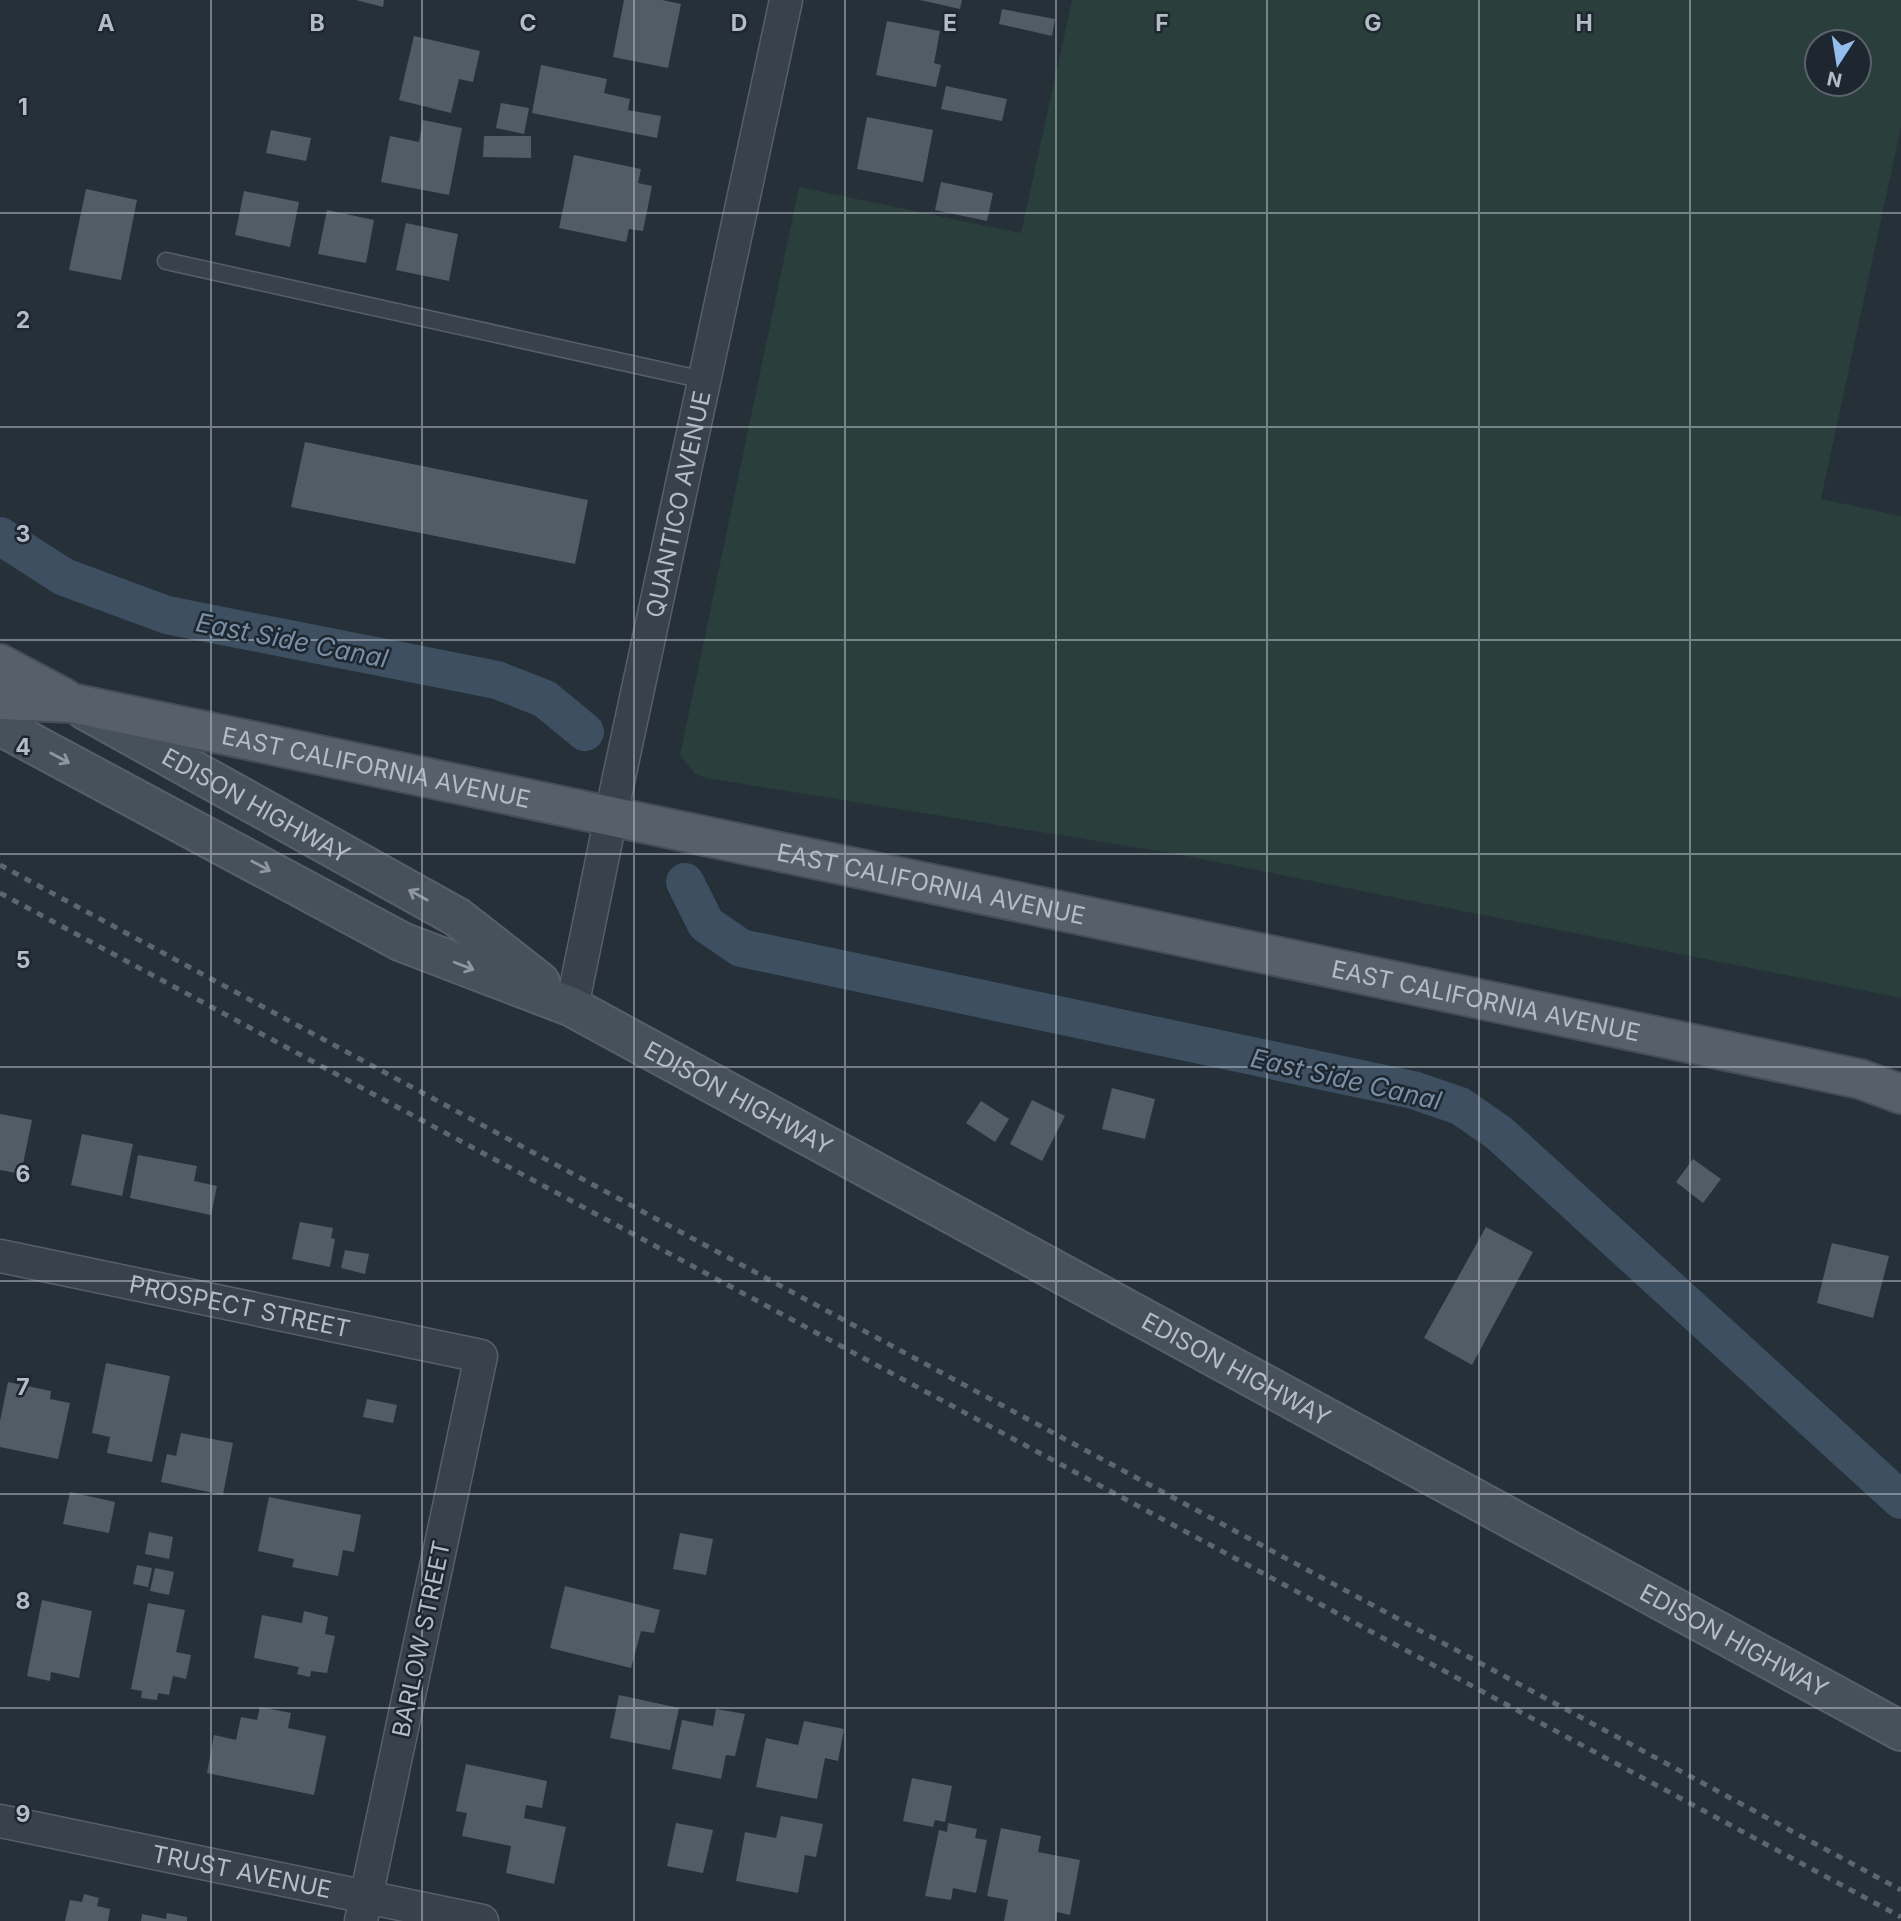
<svg xmlns="http://www.w3.org/2000/svg" width="1901" height="1921" viewBox="0 0 1901 1921" font-family="Inter,sans-serif">
<style>
.green{fill:#2a3e3c;fill-rule:evenodd}
.lines{fill:none;stroke-linecap:round;stroke-linejoin:round}
.canal{stroke:#3d4f61;stroke-width:38}
.building{fill:#515c67}
.service-casing{stroke:#575f68;stroke-width:19}
.minor-casing{stroke:#575f68;stroke-width:35}
.secondary-casing{stroke:#575f68;stroke-width:42}
.primary-casing{stroke:#454d56;stroke-width:42}
.service{stroke:#39414a;stroke-width:16}
.minor{stroke:#39414a;stroke-width:32}
.secondary{stroke:#47515c;stroke-width:38}
.primary{stroke:#57606a;stroke-width:38}
.rail{stroke:#5b6670;stroke-width:5;stroke-dasharray:7 7;stroke-linecap:butt}
.oneway{stroke:#8e97a0}
.grid{fill:none;stroke:#b4bcc5;stroke-width:2;stroke-opacity:0.55}
.labels{text-anchor:middle;dominant-baseline:central;stroke-width:5;stroke-linejoin:round;paint-order:stroke}
.street-label{font-size:24px;fill:#b4bcc5;stroke:#1e262f}
.water-label{font-size:26px;font-style:italic;fill:#788fa6;stroke:#1e262f}
.grid-label{font-size:23px;text-anchor:middle;font-weight:bold;fill:#b4bcc5;stroke:#1e262f;stroke-width:5;stroke-linejoin:round;paint-order:stroke}
</style>
<rect width="100%" height="100%" fill="#253039"/>
<path class="green" d="M1072,0H1901V127L1821,499L1901,516V998L1171,853L706,778L695,774L680,755L799,187L1021,233ZM1817,42H1859V84H1817Z"/>
<g class="lines">
<g class="canal">
<path d="M0,536L64,577L167,615L497,680L545,699L585,732"/>
<path d="M685,882L706,924L741,948L1413,1090L1460,1106L1499,1133L1901,1500"/>
</g>
</g>
<g class="building">
<path d="M356,0H384L383,7Z"/>
<path d="M624,0H662L681,4L668,68L613,57Z"/>
<path d="M920,0H962L960,9Z"/>
<path d="M1002,9L1055,19L1052,36L999,24Z"/>
<path d="M887,21L940,31L934,63L941,65L936,87L876,75Z"/>
<path d="M414,36L480,51L473,82L459,79L451,113L399,100Z"/>
<path d="M541,65L607,79L604,93L630,99L628,110L661,116L657,138L532,113Z"/>
<path d="M946,86L1007,99L1002,121L941,109Z"/>
<path d="M501,103L529,108L524,134L496,128Z"/>
<path d="M867,117L933,130L923,182L857,169Z"/>
<path d="M423,120L462,128L449,195L381,182L390,136L419,142Z"/>
<path d="M271,130L311,138L306,161L266,153Z"/>
<path d="M484,136H531V158L483,157Z"/>
<path d="M574,155L641,169L638,183L652,186L643,231L629,229L626,242L559,228Z"/>
<path d="M941,182L993,193L987,221L935,210Z"/>
<path d="M86,189L137,200L121,280L69,270Z"/>
<path d="M244,191L299,202L290,247L235,235Z"/>
<path d="M327,210L374,220L366,263L318,254Z"/>
<path d="M406,223L458,234L449,281L396,270Z"/>
<path d="M305,442L588,500L575,564L291,507Z"/>
<path d="M1112,1088L1155,1099L1145,1139L1102,1129Z"/>
<path d="M1032,1100L1065,1116L1042,1161L1010,1144Z"/>
<path d="M981,1101L1009,1119L995,1142L966,1123Z"/>
<path d="M0,1114L32,1120L21,1174L0,1170Z"/>
<path d="M82,1134L133,1144L122,1196L71,1185Z"/>
<path d="M138,1155L197,1166L194,1181L217,1186L211,1215L130,1198Z"/>
<path d="M1693,1159L1721,1179L1703,1203L1676,1182Z"/>
<path d="M300,1222L333,1228L331,1238L335,1239L330,1267L292,1259Z"/>
<path d="M1486,1227L1533,1252L1472,1365L1424,1338Z"/>
<path d="M1832,1243L1889,1256L1873,1318L1817,1303Z"/>
<path d="M345,1250L369,1254L365,1274L341,1268Z"/>
<path d="M106,1363L170,1376L152,1462L107,1453L110,1437L92,1433Z"/>
<path d="M8,1382L51,1391L50,1399L70,1403L58,1459L0,1447V1421Z"/>
<path d="M367,1399L397,1405L393,1423L363,1417Z"/>
<path d="M181,1433L233,1443L223,1495L161,1482L167,1454L176,1456Z"/>
<path d="M70,1492L115,1502L109,1533L63,1524Z"/>
<path d="M269,1497L361,1515L354,1552L343,1550L338,1576L292,1567L294,1559L258,1551Z"/>
<path d="M149,1532L173,1537L169,1559L145,1554Z"/>
<path d="M680,1533L713,1539L706,1575L673,1569Z"/>
<path d="M137,1565L152,1568L148,1587L133,1584Z"/>
<path d="M155,1568L174,1572L169,1595L150,1591Z"/>
<path d="M565,1586L660,1610L654,1633L641,1631L631,1668L550,1648Z"/>
<path d="M42,1600L92,1611L79,1678L51,1672L50,1681L27,1676Z"/>
<path d="M148,1603L185,1610L176,1652L191,1655L186,1679L173,1676L169,1695L158,1693L157,1700L141,1698L142,1691L131,1689Z"/>
<path d="M304,1611L328,1617L325,1634L335,1636L327,1673L311,1671L310,1677L297,1674L299,1667L254,1658L262,1615L302,1623Z"/>
<path d="M619,1695L679,1708L670,1750L610,1738Z"/>
<path d="M260,1707L291,1713L288,1728L326,1736L314,1795L207,1773L214,1735L236,1740L241,1717L257,1720Z"/>
<path d="M716,1709L745,1714L735,1756L726,1755L721,1779L672,1769L682,1720L713,1726Z"/>
<path d="M804,1721L844,1729L838,1761L825,1758L817,1799L756,1787L766,1738L798,1745Z"/>
<path d="M466,1764L547,1781L542,1808L526,1805L524,1818L566,1827L554,1884L506,1873L511,1846L462,1836L467,1813L456,1811Z"/>
<path d="M912,1778L952,1786L945,1822L935,1820L933,1827L903,1821Z"/>
<path d="M781,1816L823,1824L816,1857L805,1855L798,1893L736,1881L745,1832L776,1838Z"/>
<path d="M676,1823L713,1830L703,1873L667,1866Z"/>
<path d="M948,1823L977,1829L975,1838L987,1840L976,1893L953,1888L951,1900L925,1896L939,1830L947,1832Z"/>
<path d="M1001,1828L1041,1836L1038,1852L1080,1860L1070,1915L1057,1912L1056,1921H1004L1008,1900L987,1896Z"/>
<path d="M84,1894L99,1898L97,1906L110,1909L108,1921H65L70,1900L82,1902Z"/>
<path d="M167,1913L187,1917V1921H141L142,1914L166,1919Z"/>
</g>
<g class="lines">
<defs>
<path id="service" d="M166,261L704,380"/>
<g id="minor">
<path id="s1" d="M572,1007L618,782L786,0"/>
<path id="s2" d="M0,1256L481,1356L361,1921"/>
<path id="s3" d="M0,1821L482,1921"/>
</g>
<g id="secondary">
<path id="s4" d="M85,710L457,917L540,982"/>
<path id="s5" d="M0,726L402,942L572,1007L1901,1731"/>
</g>
<g id="primary">
<path d="M0,664L64,698"/>
<path id="s6" d="M0,700L72,703L1860,1079L1901,1094"/>
</g>
</defs>
<use href="#service" class="service-casing"/>
<use href="#minor" class="minor-casing"/>
<use href="#secondary" class="secondary-casing"/>
<use href="#primary" class="primary-casing"/>
<use href="#service" class="service"/>
<use href="#minor" class="minor"/>
<use href="#secondary" class="secondary"/>
<use href="#primary" class="primary"/>
<g class="rail">
<path d="M0,865L1901,1890"/>
<path d="M0,893L1901,1917"/>
</g>
</g>
<defs><path id="oneway-shaft" d="M-6 0H5M1.5-3L5.5 0L1.5 3" fill="none" stroke-width="1.6" stroke-linecap="round" stroke-linejoin="round" transform="scale(1.75)"/></defs>
<g class="oneway">
<use href="#oneway-shaft" transform="translate(60 758) rotate(28)"/>
<use href="#oneway-shaft" transform="translate(261 866) rotate(28)"/>
<use href="#oneway-shaft" transform="translate(418 895) rotate(-151)"/>
<use href="#oneway-shaft" transform="translate(464 966) rotate(21)"/>
</g>
<path class="grid" d="M211,0V1921M422,0V1921M634,0V1921M845,0V1921M1056,0V1921M1267,0V1921M1479,0V1921M1690,0V1921M0,213H1901M0,427H1901M0,640H1901M0,854H1901M0,1067H1901M0,1281H1901M0,1494H1901M0,1708H1901"/>
<g class="labels">
<g class="street-label">
<text stroke="none"><textPath href="#s1" startOffset="514">QUANTICO AVENUE</textPath></text>
<text stroke="none"><textPath href="#s6" startOffset="383">EAST CALIFORNIA AVENUE</textPath></text>
<text stroke="none"><textPath href="#s4" startOffset="196">EDISON HIGHWAY</textPath></text>
<text stroke="none"><textPath href="#s6" startOffset="950">EAST CALIFORNIA AVENUE</textPath></text>
<text stroke="none"><textPath href="#s6" startOffset="1517">EAST CALIFORNIA AVENUE</textPath></text>
<text stroke="none"><textPath href="#s5" startOffset="828">EDISON HIGHWAY</textPath></text>
<text stroke="none"><textPath href="#s2" startOffset="245">PROSPECT STREET</textPath></text>
<text stroke="none"><textPath href="#s5" startOffset="1395">EDISON HIGHWAY</textPath></text>
<text transform="translate(421 1639) rotate(-78)">BARLOW STREET</text>
<text stroke="none"><textPath href="#s5" startOffset="1962">EDISON HIGHWAY</textPath></text>
<text stroke="none"><textPath href="#s3" startOffset="247">TRUST AVENUE</textPath></text>
</g>
<g class="water-label">
<text transform="translate(292 640) rotate(11)">East Side Canal</text>
<text transform="translate(1346 1079) rotate(13)">East Side Canal</text>
</g>
</g>
<g class="grid-label">
<text x="106" y="31">A</text>
<text x="317" y="31">B</text>
<text x="528" y="31">C</text>
<text x="739" y="31">D</text>
<text x="950" y="31">E</text>
<text x="1162" y="31">F</text>
<text x="1373" y="31">G</text>
<text x="1584" y="31">H</text>
<text x="23" y="115">1</text>
<text x="23" y="328">2</text>
<text x="23" y="542">3</text>
<text x="23" y="755">4</text>
<text x="23" y="968">5</text>
<text x="23" y="1182">6</text>
<text x="23" y="1395">7</text>
<text x="23" y="1609">8</text>
<text x="23" y="1822">9</text>
</g>
<g transform="translate(1838 63) rotate(192)"><circle r="33" fill="#1e262f" stroke="#5a626b" stroke-width="2"/>
<path d="M0-5L12 26L0 18L-12 26Z" fill="#92bded"/>
<text y="-10" font-size="19" font-weight="bold" text-anchor="middle" fill="#b4bcc5">N</text>
</g>
</svg>
